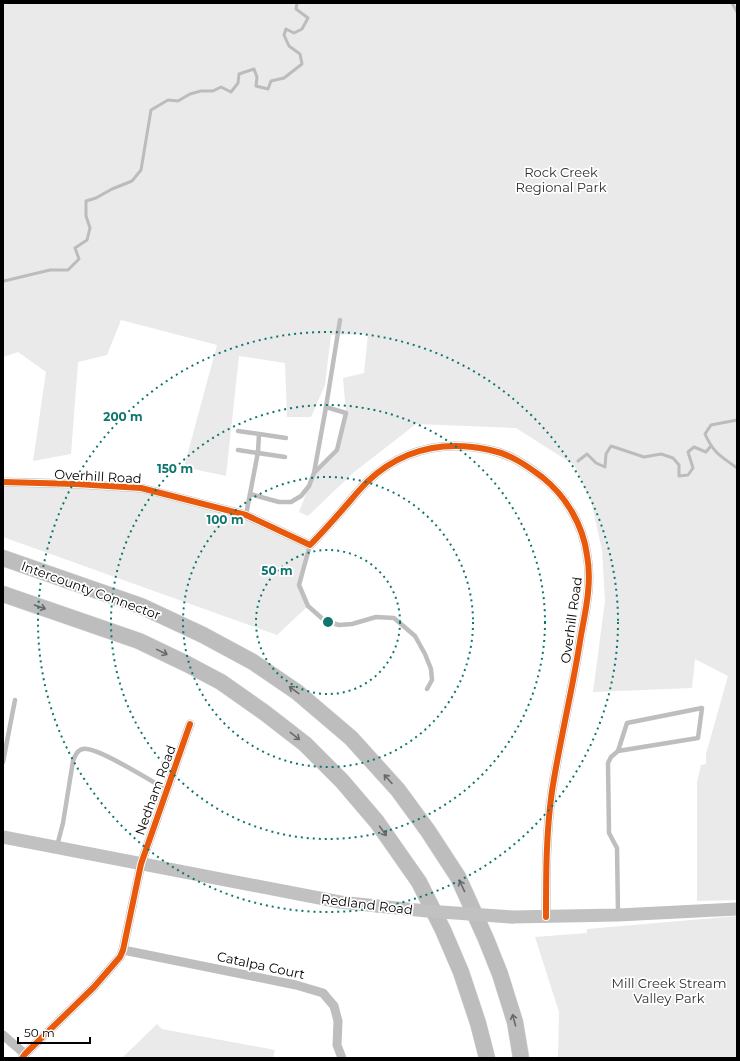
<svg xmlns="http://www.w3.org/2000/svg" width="740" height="1061" viewBox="0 0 740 1061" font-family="Montserrat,sans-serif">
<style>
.green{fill:#eaeaea}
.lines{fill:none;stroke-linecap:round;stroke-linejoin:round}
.stream{stroke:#bcbcbc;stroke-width:3}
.highway-casing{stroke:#dbdbdb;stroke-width:17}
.lane{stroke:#bebebe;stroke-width:4.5}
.street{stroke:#bebebe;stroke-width:9}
.secondary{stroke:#c1c1c1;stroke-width:13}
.highway{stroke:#bdbdbd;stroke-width:16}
.secondary-bridge{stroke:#c1c1c1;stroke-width:13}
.cycleway-casing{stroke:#fff;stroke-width:8}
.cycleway{stroke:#e8590c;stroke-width:6}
.oneway{stroke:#686868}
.ring{fill:none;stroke:#0f766e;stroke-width:2;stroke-dasharray:2 4}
.labels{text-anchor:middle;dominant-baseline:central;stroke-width:3.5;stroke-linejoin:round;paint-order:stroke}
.park-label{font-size:13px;fill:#2f2f2f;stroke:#fff}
.street-label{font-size:13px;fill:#000;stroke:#fff}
.centre{fill:#0f766e;stroke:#fff;stroke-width:2}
.ring-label{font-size:12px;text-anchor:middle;font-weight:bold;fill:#0f766e;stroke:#fff;stroke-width:3.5;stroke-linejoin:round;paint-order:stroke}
</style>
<rect width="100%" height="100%" fill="#fff"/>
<g class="green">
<path d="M3,3H737V900L697,901V782L701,765L706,764V754L728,676L695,659L692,688L593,692L605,601L602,550L591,501L574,465L516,428L416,424L353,473L308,516L299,512L314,473L337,450L346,413L343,378L364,373L368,334L331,335L325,385L311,417H287L285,363L239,356L226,476L184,467L217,345L121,320L107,355L78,362L71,454L33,461L46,372L18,352L3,357Z"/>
<path d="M3,482L141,488L246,515L310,545L299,585L308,606L277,635L3,537Z"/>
<path d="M737,916V1058H558L559,1012L535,937L587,933V929Z"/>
<path d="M157,1024L162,1029L275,1050L273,1058H122Z"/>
</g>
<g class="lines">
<g class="stream">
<path d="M732,3L737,12"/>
<path d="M3,280L4,281L50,270H68L79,259L75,248L87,240L90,228L86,216V201L96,198L112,189L132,181L141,170L151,110L168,100L178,101L190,94L201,91H213L221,87L231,92L238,83L239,74L254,69L257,77L256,86L268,89L271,81L284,78L302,64L300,54L289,46L284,35L286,29L294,33L302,29L308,18L296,9L297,3"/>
<path d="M737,420L711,425L705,434C714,454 721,456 737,468"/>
<path d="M578,461L587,454L596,463L605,467L606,454L611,446L644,457L661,454L673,458L679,465V476L688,475L693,468L688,452L694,447L706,452L710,447"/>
</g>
<defs>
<g id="highway">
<path d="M3,558L141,606L203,635L253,662L297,692L351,738L398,790L428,831L458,877L486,939L500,974L515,1022L521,1058"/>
<path d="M3,594L139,641L187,664L221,682L265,713L305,744L342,781L377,822L419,882L443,930L461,972L478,1023L487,1058"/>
</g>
</defs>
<use href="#highway" class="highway-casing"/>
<g class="lane">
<path d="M238,431L259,434L258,452L246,515"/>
<path d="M259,434L286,438"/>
<path d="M238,450L285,457"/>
<path d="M314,473L337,450L346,413L326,407"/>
<path d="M250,494L279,502H291L301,496L309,486L314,473L326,407L340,320"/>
<path d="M310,545L299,585L308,606L325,621L339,625L352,624L376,617L394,618L415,636L425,654L431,669L432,680L427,689"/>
<path d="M3,762L15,700"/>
<path d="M57,846L63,823L73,761C75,756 77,750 83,749C96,746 153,782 167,790"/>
<path d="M618,913L617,848L609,833L608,763L611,757L618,751L698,738L702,708L627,723L618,751"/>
</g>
<g class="street">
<path d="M3,482L76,484L141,488L246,515L310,545C324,531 337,516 350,501C355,495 361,488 367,482C402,449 444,440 490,450C510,454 526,465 542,477C566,496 583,525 587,555C592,582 586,609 581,635C573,688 560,739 552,791C546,833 546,875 546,917"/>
<path d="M123,950L296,985L323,993L334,1006L338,1021L337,1045L342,1058"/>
<path d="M3,1035L25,1054"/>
<path d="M22,1058L25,1054L94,987L120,957L123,950L141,864L190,724"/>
</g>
<g class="secondary">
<path d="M3,837L340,902L377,906"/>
<path d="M512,917L618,915L737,909"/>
</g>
<use href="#highway" class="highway"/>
<path class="secondary-bridge" d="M377,906L427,911L512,917"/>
<defs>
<g id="cycleway">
<path d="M3,482L76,484L141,488L246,515L310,545C324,531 337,516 350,501C355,495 361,488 367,482C402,449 444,440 490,450C510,454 526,465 542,477C566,496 583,525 587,555C592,582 586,609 581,635C573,688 560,739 552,791C546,833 546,875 546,917"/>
<path d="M22,1058L25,1054L94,987L120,957L123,950L141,864L190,724"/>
</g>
</defs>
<use href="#cycleway" class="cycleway-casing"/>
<use href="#cycleway" class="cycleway"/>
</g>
<defs><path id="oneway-shaft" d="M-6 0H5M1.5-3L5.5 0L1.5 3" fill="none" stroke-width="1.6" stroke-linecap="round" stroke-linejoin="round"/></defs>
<g class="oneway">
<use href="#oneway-shaft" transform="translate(40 607) rotate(19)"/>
<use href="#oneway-shaft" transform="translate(162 652) rotate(26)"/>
<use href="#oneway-shaft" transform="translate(294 690) rotate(-144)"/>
<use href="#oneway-shaft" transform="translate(295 736) rotate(38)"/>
<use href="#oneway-shaft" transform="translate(388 779) rotate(-132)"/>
<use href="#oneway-shaft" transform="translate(383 831) rotate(55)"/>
<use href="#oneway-shaft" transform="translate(462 886) rotate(-115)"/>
<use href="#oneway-shaft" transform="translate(514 1020) rotate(-105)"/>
</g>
<g class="ring">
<circle cx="328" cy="622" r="72"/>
<circle cx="328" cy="622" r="145"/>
<circle cx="328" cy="622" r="217"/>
<circle cx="328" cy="622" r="290"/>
</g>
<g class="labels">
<g class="park-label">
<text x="561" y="172">Rock Creek<tspan x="561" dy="15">Regional Park</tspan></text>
<text x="669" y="983">Mill Creek Stream<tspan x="669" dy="15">Valley Park</tspan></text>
</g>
<g class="street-label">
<text transform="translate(98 476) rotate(3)">Overhill Road</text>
<text transform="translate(91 590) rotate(20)">Intercounty Connector</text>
<text transform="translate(571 620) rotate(-82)">Overhill Road</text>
<text transform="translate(155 790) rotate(-70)">Nedham Road</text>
<text transform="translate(367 904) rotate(7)">Redland Road</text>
<text transform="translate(261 965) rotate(12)">Catalpa Court</text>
</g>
</g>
<circle cx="328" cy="622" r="6" class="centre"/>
<g class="ring-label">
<text x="123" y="421">200 m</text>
<text x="175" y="473">150 m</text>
<text x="225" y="524">100 m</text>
<text x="277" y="575">50 m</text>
</g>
<rect width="740" height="1061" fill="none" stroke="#000000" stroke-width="8"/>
<path d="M18 1037v6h72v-6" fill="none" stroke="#000000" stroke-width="2"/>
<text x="24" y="1037" font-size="12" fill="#000000" stroke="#ffffff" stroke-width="3" paint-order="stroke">50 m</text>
</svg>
